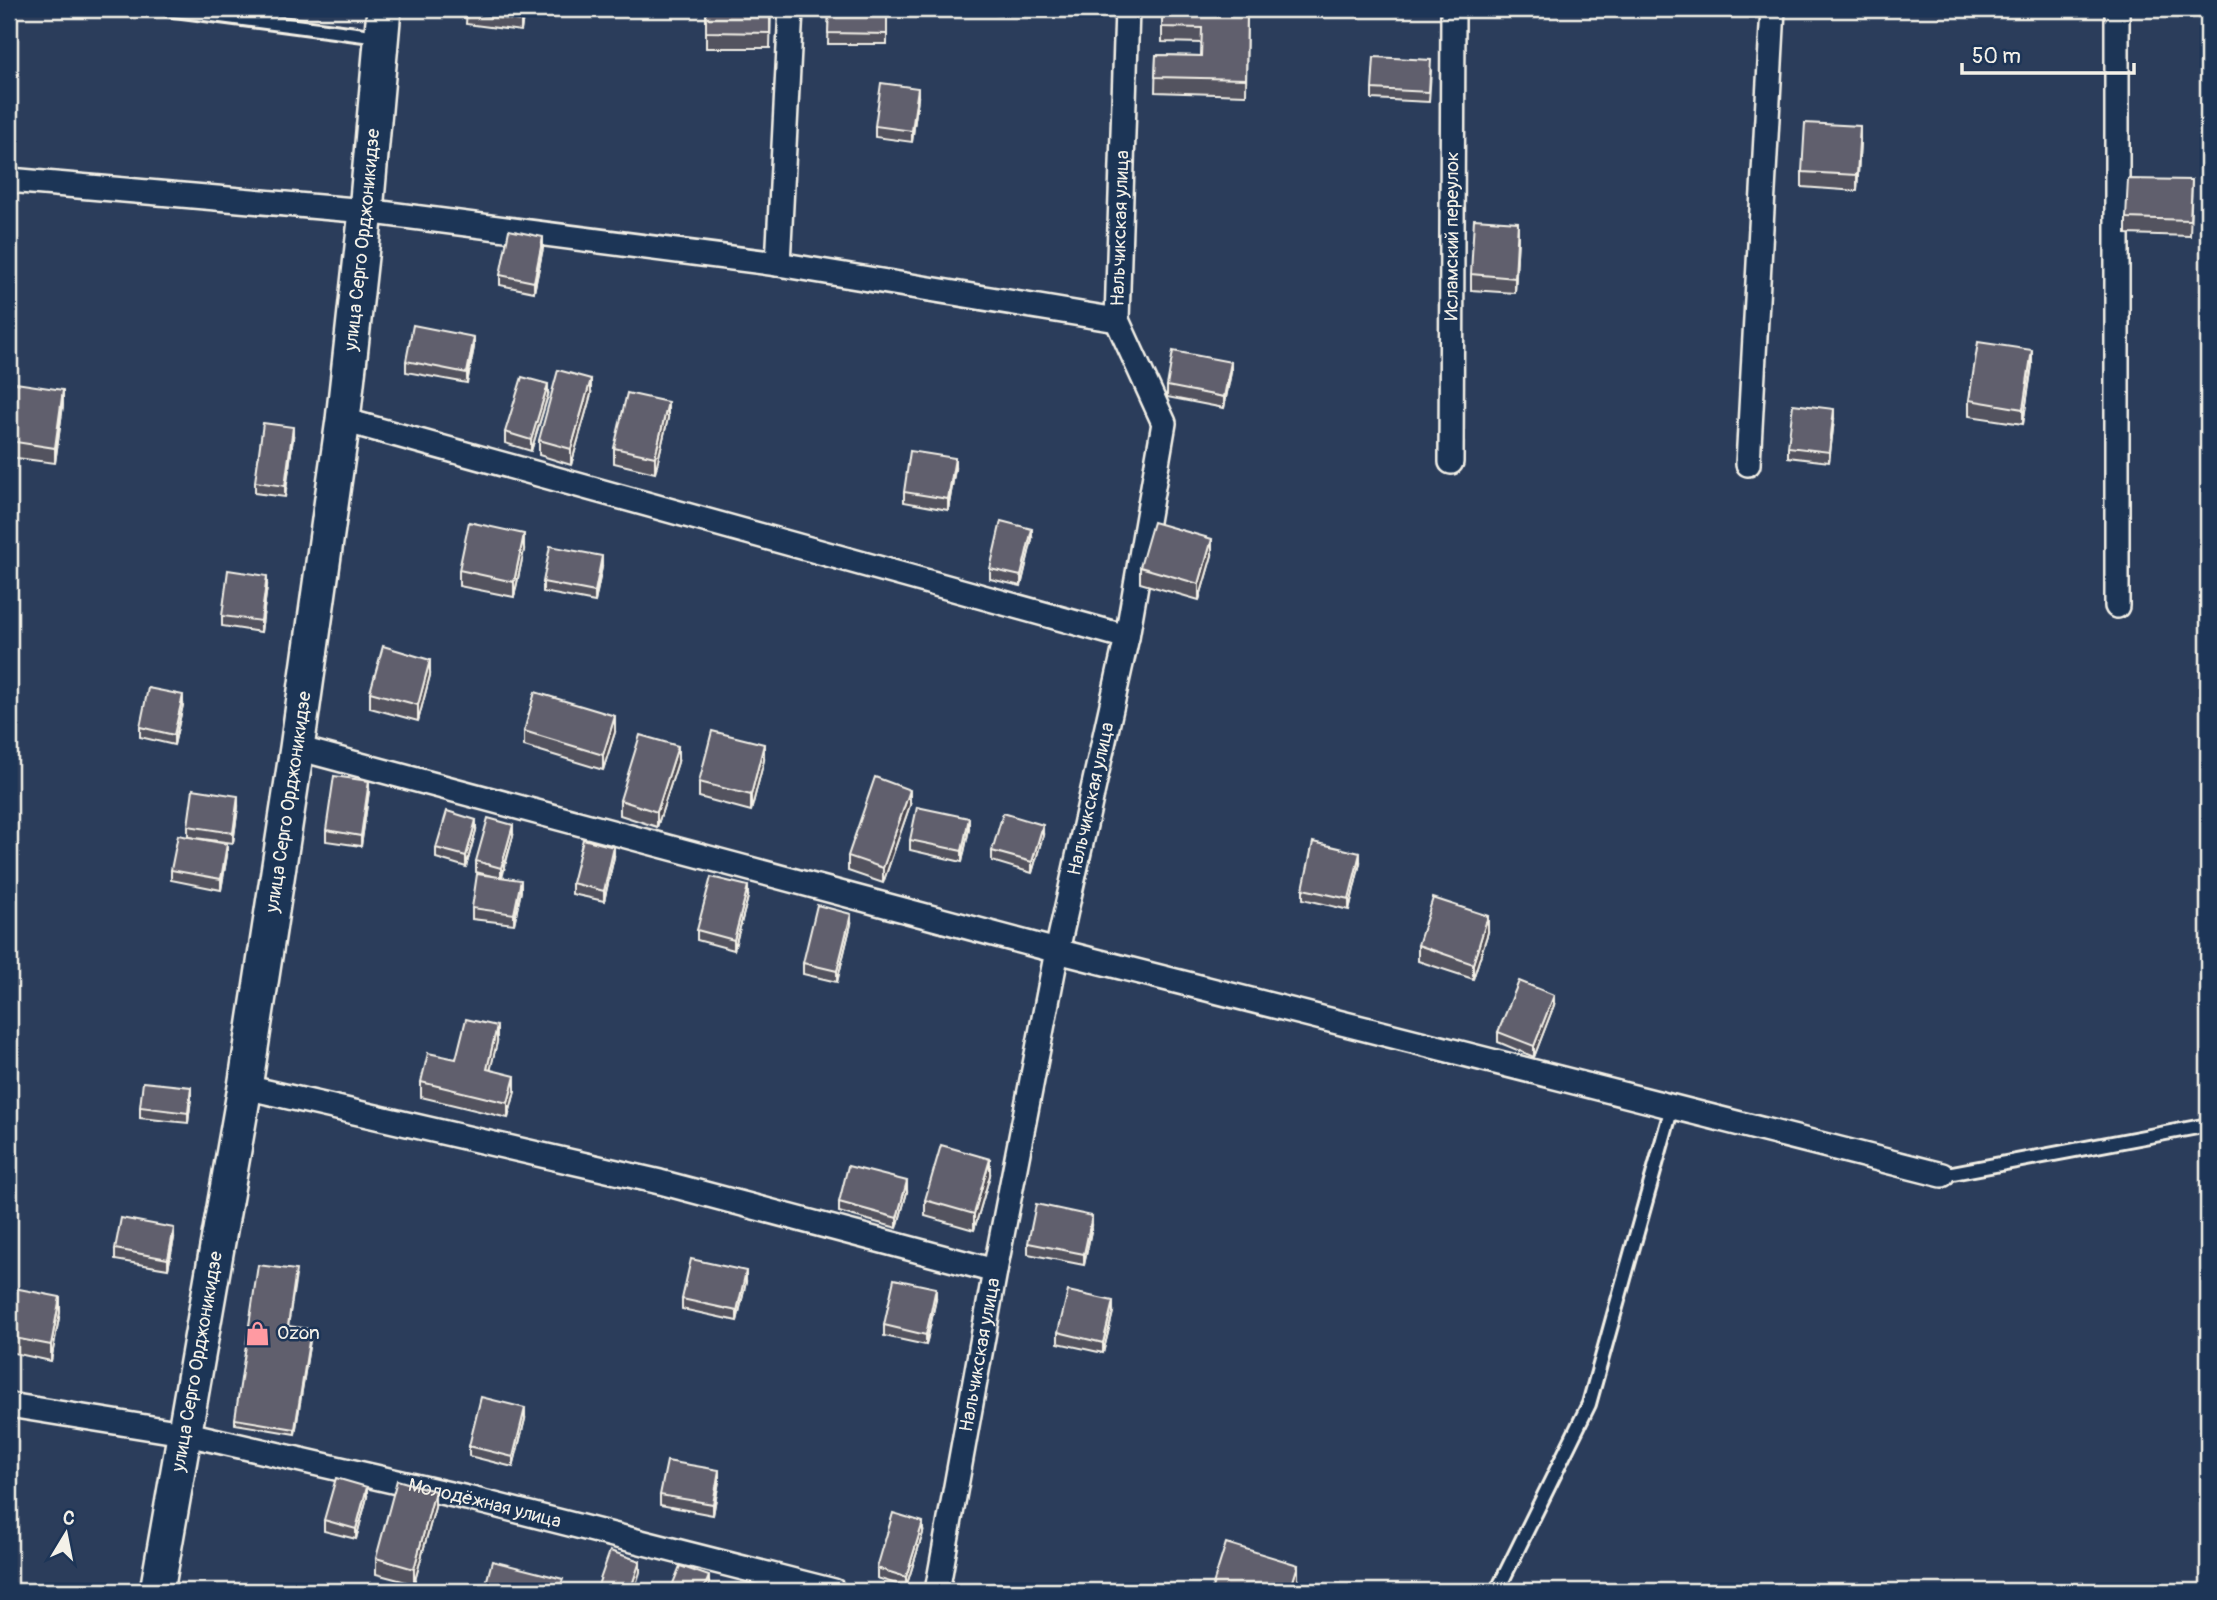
<svg xmlns="http://www.w3.org/2000/svg" width="2217" height="1600" viewBox="0 0 2217 1600" font-family="Pangolin,sans-serif">
<style>
.lines{fill:none;stroke-linecap:round;stroke-linejoin:round}
.lane-casing{stroke:#f4f1e8;stroke-width:18}
.street-casing{stroke:#f4f1e8;stroke-width:28}
.secondary-casing{stroke:#f4f1e8;stroke-width:38}
.lane{stroke:#1d3557;stroke-width:12}
.street{stroke:#1d3557;stroke-width:23}
.secondary{stroke:#1d3557;stroke-width:33}
.wall{fill:#53525e;stroke:#f4f1e8;stroke-width:2}
.shaded-wall{fill:#44424c;stroke:#f4f1e8;stroke-width:2}
.building{fill:#615f6d;stroke:#f4f1e8;stroke-width:2}
.labels{text-anchor:middle;dominant-baseline:central;stroke-width:5;stroke-linejoin:round;paint-order:stroke}
.street-label{font-size:19px;fill:#f4f1e8;stroke:#1d3557}
.poi-label{font-size:19px;fill:#f4f1e8;stroke:#1d3557;text-anchor:start}
</style>
<rect width="100%" height="100%" fill="#2b3d5b"/>
<filter id="ink" filterUnits="userSpaceOnUse"><feTurbulence type="fractalNoise" baseFrequency=".0143" numOctaves="2"/><feDisplacementMap in="SourceGraphic" scale="14" xChannelSelector="R" yChannelSelector="G"/><feConvolveMatrix kernelMatrix="1 2 1 2 8 2 1 2 1" color-interpolation-filters="sRGB"/></filter>
<g filter="url(#ink)">
<g class="lines">
<defs>
<g id="lane">
<path d="M167,9L379,37"/>
<path d="M1942,1175L2208,1125"/>
<path d="M1497,1591L1589,1404L1672,1107"/>
</g>
<g id="street">
<path d="M2117,9V606"/>
<path d="M9,180L366,211L778,264L1117,320"/>
<path d="M778,264L791,9"/>
<path d="M343,420L1127,637"/>
<path id="s1" d="M1451,462L1453,9"/>
<path d="M1748,464L1773,9"/>
<path d="M297,748L1057,951L1942,1175"/>
<path d="M245,1087L660,1182L995,1271"/>
<path id="s2" d="M9,1405L183,1433L467,1498L834,1591"/>
<path id="s3" d="M937,1591L995,1271L1057,951L1127,637L1164,423L1117,320L1127,9"/>
</g>
<g id="secondary">
<path id="s4" d="M157,1591L245,1087L297,748L343,420L366,211L384,9"/>
</g>
</defs>
<use href="#lane" class="lane-casing"/>
<use href="#street" class="street-casing"/>
<use href="#secondary" class="secondary-casing"/>
<use href="#lane" class="lane"/>
<use href="#street" class="street"/>
<use href="#secondary" class="secondary"/>
</g>
<g class="wall">
<path d="M467,9H524L521,31L466,24Z"/>
<path d="M706,9H771L770,48H706Z"/>
<path d="M829,9H887V44H828Z"/>
<path d="M963,9H1002L1001,15Z"/>
<path d="M1247,10L1246,95L1155,92L1156,55L1201,56L1202,43L1162,42V27Z"/>
<path d="M1431,71L1429,102L1372,99V89Z"/>
<path d="M918,98L912,142L875,137V126Z"/>
<path d="M1860,141L1857,191L1802,187V172Z"/>
<path d="M2192,180L2190,236L2126,234V218Z"/>
<path d="M1518,237L1515,293L1471,290V274Z"/>
<path d="M543,248L534,292L500,285V275Z"/>
<path d="M474,347L467,383L406,372V361Z"/>
<path d="M2032,365L2023,424L1969,416V400Z"/>
<path d="M1231,372L1224,408L1167,397V386Z"/>
<path d="M9,382L63,405L55,463L9,457Z"/>
<path d="M591,394L571,465L539,455V440Z"/>
<path d="M548,395L531,451L505,443V432Z"/>
<path d="M668,418L655,473L614,463V448Z"/>
<path d="M1834,420L1829,462L1788,457V447Z"/>
<path d="M293,438L285,497L255,493V482Z"/>
<path d="M955,469L948,510L904,502V492Z"/>
<path d="M1032,539L1021,586L990,579V569Z"/>
<path d="M524,550L514,597L459,586V570Z"/>
<path d="M1212,555L1199,600L1140,583V567Z"/>
<path d="M602,567L595,602L543,592V582Z"/>
<path d="M267,586L261,632L222,626V616Z"/>
<path d="M430,675L418,721L370,708V692Z"/>
<path d="M183,705L174,745L140,737V727Z"/>
<path d="M524,731L615,732L603,770L524,746Z"/>
<path d="M764,760L751,811L699,797V782Z"/>
<path d="M678,762L657,827L620,815V800Z"/>
<path d="M369,791L361,846L326,841V830Z"/>
<path d="M910,805L883,883L848,871V856Z"/>
<path d="M238,807L233,843L188,837V826Z"/>
<path d="M969,829L962,862L910,850V840Z"/>
<path d="M476,830L466,867L436,858V848Z"/>
<path d="M1043,835L1032,873L992,861V851Z"/>
<path d="M513,836L502,878L521,891L514,924L472,919V908L496,877L476,872V861Z"/>
<path d="M227,855L221,890L171,880V870Z"/>
<path d="M614,857L604,901L572,894V883Z"/>
<path d="M1360,863L1349,910L1303,899V889Z"/>
<path d="M748,897L734,950L697,940V930Z"/>
<path d="M851,924L837,982L803,974V963Z"/>
<path d="M1488,932L1473,979L1418,961V945Z"/>
<path d="M1554,1005L1534,1057L1498,1042V1032Z"/>
<path d="M497,1042L490,1070L515,1091L508,1118L421,1097V1082L456,1059Z"/>
<path d="M191,1098L188,1123L140,1118V1107Z"/>
<path d="M990,1175L974,1230L925,1216V1200Z"/>
<path d="M907,1192L897,1228L839,1212V1202Z"/>
<path d="M1092,1226L1084,1265L1028,1254V1243Z"/>
<path d="M174,1238L168,1269L115,1260V1249Z"/>
<path d="M296,1275L288,1326L311,1334L295,1434L235,1424V1419Z"/>
<path d="M746,1282L737,1321L682,1309V1299Z"/>
<path d="M9,1287L60,1312L51,1361L9,1352Z"/>
<path d="M936,1299L926,1345L884,1336V1325Z"/>
<path d="M1113,1312L1103,1353L1058,1343V1332Z"/>
<path d="M525,1419L513,1467L469,1456V1446Z"/>
<path d="M719,1481L713,1515L660,1505V1495Z"/>
<path d="M367,1497L356,1539L324,1531V1520Z"/>
<path d="M435,1507L414,1584L376,1574V1558Z"/>
<path d="M923,1533L906,1587L877,1578V1568Z"/>
</g>
<g class="shaded-wall">
<path d="M522,9H524L521,31V21Z"/>
<path d="M918,88V98L912,142V131Z"/>
<path d="M1860,126V141L1857,191V175Z"/>
<path d="M1518,222V237L1515,293V278Z"/>
<path d="M543,237V248L534,292V282Z"/>
<path d="M474,337V347L467,383V373Z"/>
<path d="M2032,350V365L2023,424V409Z"/>
<path d="M1231,362V372L1224,408V397Z"/>
<path d="M591,379V394L571,465V449Z"/>
<path d="M548,384V395L531,451V440Z"/>
<path d="M63,390V405L55,463V448Z"/>
<path d="M668,402V418L655,473V457Z"/>
<path d="M1834,409V420L1829,462V452Z"/>
<path d="M293,427V438L285,497V486Z"/>
<path d="M955,458V469L948,510V499Z"/>
<path d="M10,486V501L9,511V495Z"/>
<path d="M1032,529V539L1021,586V576Z"/>
<path d="M524,534V550L514,597V582Z"/>
<path d="M1212,539V555L1199,600V584Z"/>
<path d="M602,556V567L595,602V592Z"/>
<path d="M267,576V586L261,632V621Z"/>
<path d="M430,660V675L418,721V705Z"/>
<path d="M183,695V705L174,745V735Z"/>
<path d="M615,716V732L603,770V755Z"/>
<path d="M764,744V760L751,811V795Z"/>
<path d="M678,746V762L657,827V812Z"/>
<path d="M369,781V791L361,846V836Z"/>
<path d="M910,790V805L883,883V868Z"/>
<path d="M238,796V807L233,843V833Z"/>
<path d="M969,818V829L962,862V851Z"/>
<path d="M476,820V830L466,867V856Z"/>
<path d="M513,825V836L501,878V868Z"/>
<path d="M1043,825V835L1032,873V862Z"/>
<path d="M227,844V855L221,890V879Z"/>
<path d="M614,847V857L604,901V891Z"/>
<path d="M1360,853V863L1349,910V899Z"/>
<path d="M521,880V891L514,924V914Z"/>
<path d="M748,886V897L734,950V940Z"/>
<path d="M851,914V924L837,982V971Z"/>
<path d="M1488,916V932L1473,979V964Z"/>
<path d="M1554,995V1005L1534,1057V1046Z"/>
<path d="M497,1026V1042L487,1084V1069Z"/>
<path d="M515,1076V1091L508,1118V1103Z"/>
<path d="M191,1087V1098L188,1123V1113Z"/>
<path d="M990,1159V1175L974,1230V1214Z"/>
<path d="M907,1181V1192L897,1228V1218Z"/>
<path d="M1092,1216V1226L1084,1265V1254Z"/>
<path d="M174,1228V1238L168,1269V1259Z"/>
<path d="M746,1271V1282L737,1321V1311Z"/>
<path d="M936,1288V1299L926,1345V1335Z"/>
<path d="M60,1297V1312L51,1361V1345Z"/>
<path d="M1113,1301V1312L1103,1353V1343Z"/>
<path d="M311,1329V1334L295,1434V1429Z"/>
<path d="M525,1408V1419L513,1467V1457Z"/>
<path d="M719,1470V1481L713,1515V1504Z"/>
<path d="M367,1487V1497L356,1539V1529Z"/>
<path d="M435,1491V1507L414,1584V1569Z"/>
<path d="M923,1522V1533L906,1587V1577Z"/>
<path d="M640,1561V1572L634,1591H630Z"/>
<path d="M1298,1565V1581L1295,1591H1290Z"/>
<path d="M709,1576V1587L707,1591H703Z"/>
</g>
<g class="building">
<path d="M467,9H522L521,21L466,13Z"/>
<path d="M706,9H770V33L706,32Z"/>
<path d="M829,9H887V34L828,33Z"/>
<path d="M1162,9L1247,10L1246,79L1155,77L1156,55L1201,56L1202,28L1162,27Z"/>
<path d="M1374,57L1431,60L1429,92L1372,89Z"/>
<path d="M881,83L918,88L912,131L875,126Z"/>
<path d="M1805,123L1860,126L1857,175L1802,172Z"/>
<path d="M2128,179L2192,180L2190,220L2126,218Z"/>
<path d="M1474,219L1518,222L1515,278L1471,274Z"/>
<path d="M509,230L543,237L534,282L500,275Z"/>
<path d="M413,325L474,337L467,373L406,361Z"/>
<path d="M1978,342L2032,350L2023,409L1969,400Z"/>
<path d="M1173,351L1231,362L1224,397L1167,386Z"/>
<path d="M558,370L591,379L571,449L539,440Z"/>
<path d="M522,377L548,384L531,440L505,432Z"/>
<path d="M9,382L63,390L55,448L9,441Z"/>
<path d="M627,393L668,402L655,457L614,448Z"/>
<path d="M1793,404L1834,409L1829,452L1788,447Z"/>
<path d="M263,423L293,427L285,486L255,482Z"/>
<path d="M910,451L955,458L948,499L904,492Z"/>
<path d="M1001,521L1032,529L1021,576L990,569Z"/>
<path d="M469,522L524,534L514,582L459,570Z"/>
<path d="M1153,522L1212,539L1199,584L1140,567Z"/>
<path d="M550,546L602,556L595,592L543,582Z"/>
<path d="M228,570L267,576L261,621L222,616Z"/>
<path d="M383,646L430,660L418,705L370,692Z"/>
<path d="M148,688L183,695L174,735L140,727Z"/>
<path d="M535,692L615,716L603,755L524,731Z"/>
<path d="M712,731L764,744L751,795L699,782Z"/>
<path d="M640,735L678,746L657,812L620,800Z"/>
<path d="M334,776L369,781L361,836L326,830Z"/>
<path d="M875,777L910,790L883,868L848,856Z"/>
<path d="M193,789L238,796L233,833L188,826Z"/>
<path d="M917,807L969,818L962,851L910,840Z"/>
<path d="M447,811L476,820L466,856L436,848Z"/>
<path d="M1003,813L1043,825L1032,862L992,851Z"/>
<path d="M488,818L513,825L501,868L476,861Z"/>
<path d="M178,835L227,844L221,879L171,870Z"/>
<path d="M583,839L614,847L604,891L572,883Z"/>
<path d="M1313,842L1360,853L1349,899L1303,889Z"/>
<path d="M477,874L521,880L514,914L472,908Z"/>
<path d="M711,877L748,886L734,940L697,930Z"/>
<path d="M1433,898L1488,916L1473,964L1418,945Z"/>
<path d="M817,905L851,914L837,971L803,963Z"/>
<path d="M1519,981L1554,995L1534,1046L1498,1032Z"/>
<path d="M466,1019L497,1026L487,1069L515,1076L508,1103L421,1082L428,1053L456,1059Z"/>
<path d="M143,1082L191,1087L188,1113L140,1107Z"/>
<path d="M941,1145L990,1159L974,1214L925,1200Z"/>
<path d="M848,1166L907,1181L897,1218L839,1202Z"/>
<path d="M1036,1204L1092,1216L1084,1254L1028,1243Z"/>
<path d="M121,1218L174,1228L168,1259L115,1249Z"/>
<path d="M691,1259L746,1271L737,1311L682,1299Z"/>
<path d="M258,1265L296,1270L288,1326L311,1329L295,1429L235,1419Z"/>
<path d="M894,1279L936,1288L926,1335L884,1325Z"/>
<path d="M9,1287L60,1297L51,1345L9,1337Z"/>
<path d="M1068,1291L1113,1301L1103,1343L1058,1332Z"/>
<path d="M481,1397L525,1408L513,1457L469,1446Z"/>
<path d="M667,1461L719,1470L713,1504L660,1495Z"/>
<path d="M336,1478L367,1487L356,1529L324,1520Z"/>
<path d="M397,1480L435,1491L414,1569L376,1558Z"/>
<path d="M893,1513L923,1522L906,1577L877,1568Z"/>
<path d="M1226,1543L1298,1565L1290,1591H1211Z"/>
<path d="M610,1551L640,1561L630,1591H596Z"/>
<path d="M492,1561L563,1579L559,1591H484Z"/>
<path d="M680,1566L709,1576L703,1591H670Z"/>
<path d="M754,1586L771,1591H752Z"/>
</g>
</g>
<defs>
<symbol id="shop-bare" viewBox="-9 -9 18 18"><path d="M-5-2.5h2.3a2.7 3.5 0 0 1 5.4 0H5L5.5 6h-11ZM-1.5-2.5h3a1.5 2.3 0 0 0-3 0Z" fill="#ff9aa2" stroke="#1d3557" stroke-width="2.5" paint-order="stroke"/></symbol>
</defs>
<g fill-rule="evenodd">
<use href="#shop-bare" x="240" y="1316" width="35" height="35"/>
</g>
<g class="labels">
<g class="street-label">
<text stroke="none"><textPath href="#s3" startOffset="1395">Нальчикская улица</textPath></text>
<text stroke="none"><textPath href="#s1" startOffset="226">Исламский переулок</textPath></text>
<text stroke="none"><textPath href="#s4" startOffset="1367">улица Серго Орджоникидзе</textPath></text>
<text stroke="none"><textPath href="#s3" startOffset="807">Нальчикская улица</textPath></text>
<text stroke="none"><textPath href="#s4" startOffset="800">улица Серго Орджоникидзе</textPath></text>
<text stroke="none"><textPath href="#s3" startOffset="240">Нальчикская улица</textPath></text>
<text stroke="none"><textPath href="#s4" startOffset="233">улица Серго Орджоникидзе</textPath></text>
<text stroke="none"><textPath href="#s2" startOffset="486">Молодёжная улица</textPath></text>
</g>
<g class="poi-label">
<text x="277" y="1333">Ozon</text>
</g>
</g>
<rect width="2217" height="1600" fill="none" stroke="#1d3557" stroke-width="35"/>
<rect x="18" y="18" width="2182" height="1565" fill="none" stroke="#f4f1e8" stroke-width="2.5" filter="url(#ink)"/>
<g transform="translate(66 1534) rotate(10)" stroke="#1d3557" stroke-width="5" paint-order="stroke">
<path d="M0-5L12 26L0 18L-12 26Z" fill="#f4f1e8"/>
<text y="-10" font-size="19" font-weight="bold" text-anchor="middle" fill="#f4f1e8">С</text>
</g>
<path d="M1962 63v10h172v-10" fill="none" stroke="#f4f1e8" stroke-width="3.5"/>
<text x="1972" y="63" font-size="21" fill="#f4f1e8" stroke="#1d3557" stroke-width="5" paint-order="stroke">50 m</text>
</svg>
